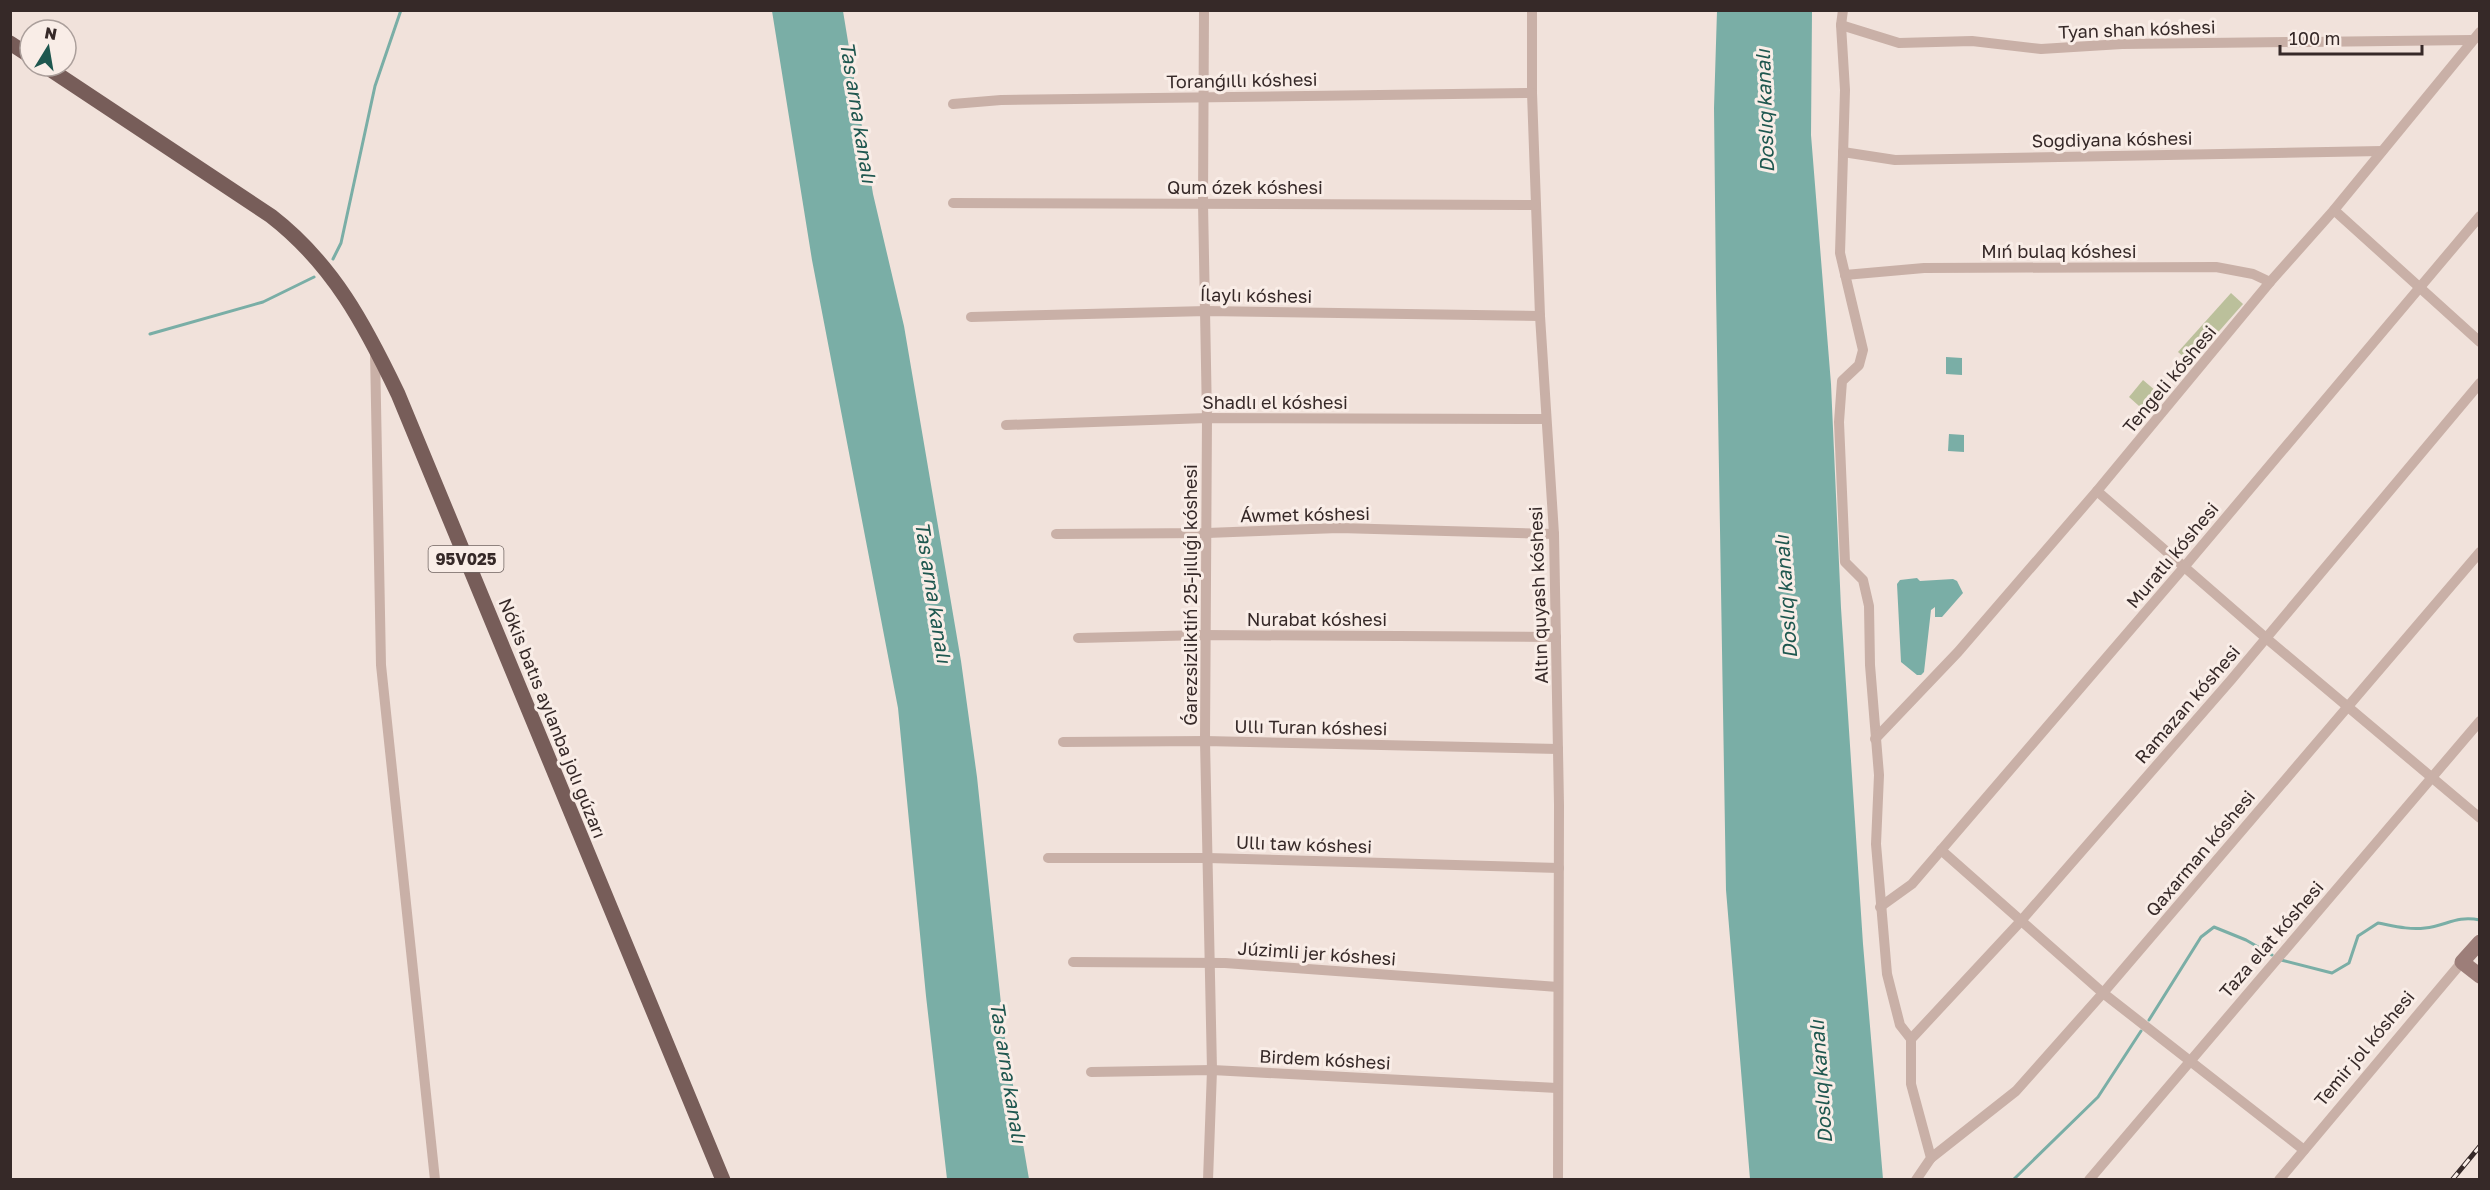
<svg xmlns="http://www.w3.org/2000/svg" width="2490" height="1190" viewBox="0 0 2490 1190" font-family="'Golos Text',sans-serif">
<style>
.green{fill:#bbc09b}
.water{fill:#7aaea6}
.lines{fill:none;stroke-linecap:round;stroke-linejoin:round}
.stream{stroke:#7aaea6;stroke-width:3}
.street{stroke:#c9b0a7;stroke-width:10}
.secondary{stroke:#9d7e79;stroke-width:15}
.primary{stroke:#775d59;stroke-width:15}
.rail-casing{stroke:#362928;stroke-width:5}
.rail{stroke:#f9ede7;stroke-width:3;stroke-dasharray:9;stroke-linecap:butt}
.labels{text-anchor:middle;dominant-baseline:central;stroke-width:6;stroke-linejoin:round;paint-order:stroke}
.shield{fill:#f9ede7;stroke:#706461;stroke-width:1.5}
.shield-label{font-size:16px;font-weight:bold;fill:#362928}
.street-label{font-size:18px;fill:#362928;stroke:#f9ede7}
.water-label{font-size:20px;font-style:italic;fill:#1e574f;stroke:#f9ede7}
</style>
<rect width="100%" height="100%" fill="#f1e2db"/>
<g class="green">
<path d="M2231,293L2243,304L2191,363L2178,352Z"/>
<path d="M2143,380L2163,397L2148,414L2129,397Z"/>
</g>
<g class="water">
<path d="M772,11H843L873,194L904,326L961,661L977,777L1004,1032L1029,1179H947L926,996L898,708L812,260Z"/>
<path d="M1717,11H1812L1811,135L1831,384L1841,608L1863,944L1883,1179H1750L1726,890L1716,290L1714,108Z"/>
<path d="M1946,357L1962,358V375L1946,374Z"/>
<path d="M1949,434L1964,435V452L1948,451Z"/>
<path d="M1917,578L1920,581L1953,579L1957,581L1963,593L1942,617H1935V607L1931,610L1924,672L1921,675H1917L1901,662L1897,584L1900,580Z"/>
</g>
<g class="lines">
<g class="stream">
<path d="M333,259L341,243L375,86L401,10"/>
<path d="M150,334L263,302L314,277"/>
<path d="M2281,960L2332,973L2349,963L2358,936L2378,923C2394,926 2409,930 2425,928C2446,926 2456,915 2480,920"/>
<path d="M2149,1020L2201,937L2214,927L2246,940L2272,955"/>
<path d="M2013,1180L2098,1097L2141,1031"/>
</g>
<g class="street">
<path d="M1204,10L1203,203L1207,418L1205,741L1212,1070L1208,1180"/>
<path d="M1532,10V93L1540,316L1554,534L1559,805L1558,1180"/>
<path d="M1843,10L1841,25L1845,90L1840,253L1863,350L1859,365L1842,381L1839,422L1845,562L1863,580L1869,606L1870,665L1879,775L1876,844L1887,974L1900,1025L1911,1039V1084L1931,1158L1916,1180"/>
<path d="M1841,25L1899,43L1972,41L2041,49L2122,44L2472,40"/>
<path d="M953,104L1001,100L1532,93"/>
<path d="M1843,152L1895,160L2382,151"/>
<path d="M953,203L1536,205"/>
<path d="M2334,210L2480,342"/>
<path d="M1845,275L1924,268L2216,267L2253,274L2270,282"/>
<path d="M971,317L1207,311L1540,316"/>
<path d="M375,351L381,665L435,1180"/>
<path d="M1006,425L1207,418L1545,419"/>
<path d="M2097,491L2266,638L2480,818"/>
<path d="M1056,534L1207,533L1339,528L1554,534"/>
<path d="M1078,638L1205,635L1556,637"/>
<path d="M1875,739L1958,652L2097,491L2270,282L2334,210L2480,32"/>
<path d="M1063,742L1205,741L1558,749"/>
<path d="M1941,850L2103,993L2304,1150"/>
<path d="M1048,858H1208L1559,868"/>
<path d="M1880,907L1912,884L2185,566L2480,216"/>
<path d="M1073,962L1225,963L1558,987"/>
<path d="M1911,1039L2020,922L2231,680L2480,383"/>
<path d="M1091,1072L1212,1070L1557,1088"/>
<path d="M1931,1158L2016,1091L2103,993L2480,552"/>
<path d="M2089,1180L2480,721"/>
<path d="M2279,1180L2462,962"/>
</g>
<path class="secondary" d="M2480,942L2462,962L2480,976"/>
<g class="primary">
<path d="M10,43L30,56"/>
<path d="M45,66L271,216C333,264 365,325 398,394L723,1180"/>
</g>
<defs>
<path id="rail" d="M2452,1180L2480,1146"/>
</defs>
<use href="#rail" class="rail-casing"/>
<use href="#rail" class="rail"/>
</g>
<g class="labels">
<rect class="shield" x="428.5" y="546" width="75" height="26" rx="4.5"/>
<g class="shield-label">
<text x="466" y="559">95V025</text>
</g>
<g class="street-label">
<text transform="translate(2137 29) rotate(-2)">Tyan shan kóshesi</text>
<text transform="translate(1242 80) rotate(-1)">Toranǵıllı kóshesi</text>
<text transform="translate(2112 139) rotate(-1)">Sogdiyana kóshesi</text>
<text x="1245" y="187">Qum ózek kóshesi</text>
<text x="2059" y="251">Mıń bulaq kóshesi</text>
<text transform="translate(1256 295) rotate(1)">Ílaylı kóshesi</text>
<text transform="translate(2169 379) rotate(-50)">Tengeli kóshesi</text>
<text x="1275" y="402">Shadlı el kóshesi</text>
<text transform="translate(1305 514) rotate(-1)">Áwmet kóshesi</text>
<text transform="translate(2172 555) rotate(-50)">Muratlı kóshesi</text>
<text transform="translate(1190 595) rotate(-90)">Ǵarezsizliktiń 25-jıllıǵı kóshesi</text>
<text transform="translate(1538 595) rotate(-92)">Altın quyash kóshesi</text>
<text x="1317" y="619">Nurabat kóshesi</text>
<text transform="translate(2187 704) rotate(-49)">Ramazan kóshesi</text>
<text transform="translate(553 718) rotate(68)">Nókis batıs aylanba jolı gúzarı</text>
<text transform="translate(1311 727) rotate(1)">Ullı Turan kóshesi</text>
<text transform="translate(1304 844) rotate(2)">Ullı taw kóshesi</text>
<text transform="translate(2200 853) rotate(-50)">Qaxarman kóshesi</text>
<text transform="translate(2271 939) rotate(-49)">Taza elat kóshesi</text>
<text transform="translate(1317 953) rotate(4)">Júzimli jer kóshesi</text>
<text transform="translate(2364 1048) rotate(-50)">Temir jol kóshesi</text>
<text transform="translate(1325 1059) rotate(3)">Birdem kóshesi</text>
</g>
<g class="water-label">
<text transform="translate(1764 111) rotate(-92)">Doslıq kanalı</text>
<text transform="translate(859 112) rotate(81)">Tas arna kanalı</text>
<text transform="translate(934 592) rotate(81)">Tas arna kanalı</text>
<text transform="translate(1785 597) rotate(-94)">Doslıq kanalı</text>
<text transform="translate(1009 1072) rotate(81)">Tas arna kanalı</text>
<text transform="translate(1820 1082) rotate(-94)">Doslıq kanalı</text>
</g>
</g>
<rect width="2490" height="1190" fill="none" stroke="#362928" stroke-width="24"/>
<g transform="translate(48 48) rotate(11)"><circle r="28" fill="#f9ede7" stroke="#ab9f9b" stroke-width="1.5"/>
<path d="M0-4.5L10 22L0 15L-10 22Z" fill="#1e574f"/>
<text y="-9" font-size="16" font-weight="bold" text-anchor="middle" fill="#362928">N</text>
</g>
<path d="M2280 45v9h142v-9" fill="none" stroke="#362928" stroke-width="3"/>
<text x="2289" y="45" font-size="18" fill="#362928" stroke="#f9ede7" stroke-width="4.5" paint-order="stroke">100 m</text>
</svg>
